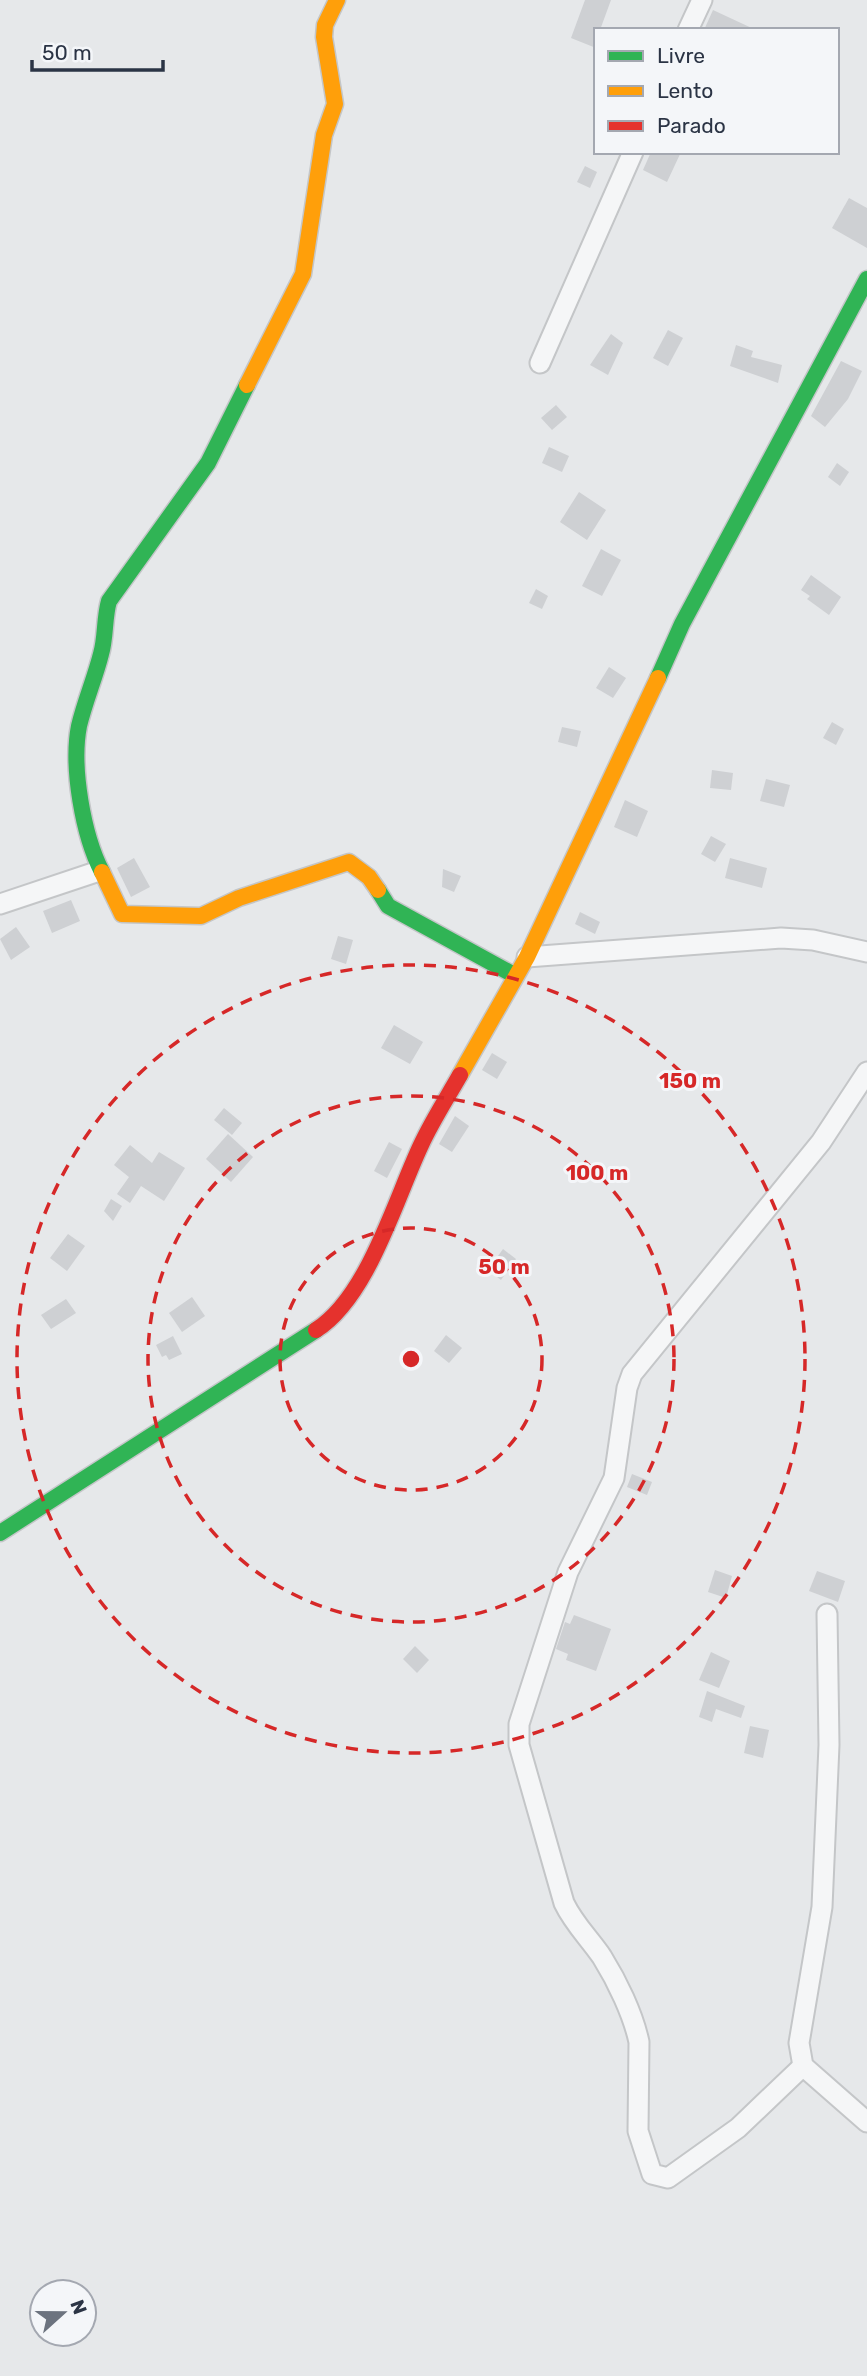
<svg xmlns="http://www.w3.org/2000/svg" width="867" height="2376" viewBox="0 0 867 2376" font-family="Rubik,sans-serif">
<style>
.building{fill:#ced0d3}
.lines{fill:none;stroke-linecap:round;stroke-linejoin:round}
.street-casing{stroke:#c4c6c8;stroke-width:23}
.fast-casing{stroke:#c4c6c8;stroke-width:19}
.slow-casing{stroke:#c4c6c8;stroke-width:19}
.jam-casing{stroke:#c4c6c8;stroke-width:19}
.street{stroke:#f5f6f7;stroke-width:19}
.fast{stroke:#30b455;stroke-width:16}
.slow{stroke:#ff9f0a;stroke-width:16}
.jam{stroke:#e5322d;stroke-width:16}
.ring{fill:none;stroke:#d62828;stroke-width:3.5;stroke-dasharray:12 9}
.centre{fill:#d62828;stroke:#f4f6f9;stroke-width:3.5}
.ring-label{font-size:21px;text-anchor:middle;font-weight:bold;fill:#d62828;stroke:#f4f6f9;stroke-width:6;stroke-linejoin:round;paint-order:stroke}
</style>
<rect width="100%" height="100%" fill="#e6e8ea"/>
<g class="building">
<path d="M585,0H611L600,30H596V48L571,38Z"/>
<path d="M713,10L756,30H704Z"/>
<path d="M651,152H681L667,182L643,170Z"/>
<path d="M585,166L597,172L590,188L577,182Z"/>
<path d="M849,198L867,208V248L832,228Z"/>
<path d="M668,330L683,338L668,366L653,358Z"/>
<path d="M611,334L623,343L608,375L590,365Z"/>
<path d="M736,345L753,351L751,357L782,365L778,383L730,366Z"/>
<path d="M841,361L862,371L848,399L825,427L811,416Z"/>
<path d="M556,405L567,417L552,430L541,418Z"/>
<path d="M549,447L569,456L562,472L542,463Z"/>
<path d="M837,463L849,472L840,486L828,477Z"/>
<path d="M579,492L606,510L587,540L560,522Z"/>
<path d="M601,549L621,560L602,596L582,586Z"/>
<path d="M811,575L841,597L829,615L807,599L810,596L801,590Z"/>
<path d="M536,589L548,596L542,609L529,603Z"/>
<path d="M609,667L626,678L613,698L596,688Z"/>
<path d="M832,722L844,729L836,745L823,738Z"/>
<path d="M562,727L581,731L577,747L558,742Z"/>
<path d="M712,770L733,773L731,790L710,788Z"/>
<path d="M766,779L790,785L784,807L760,801Z"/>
<path d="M625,800L648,811L637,837L614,827Z"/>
<path d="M711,836L726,844L715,862L701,854Z"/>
<path d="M134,858L150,887L131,897L117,868Z"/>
<path d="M730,858L767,868L762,888L725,878Z"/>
<path d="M443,869L461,876L454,892L442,887Z"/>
<path d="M71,900L80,921L52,933L43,911Z"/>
<path d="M580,912L600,922L595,934L575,924Z"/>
<path d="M16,927L30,947L11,960L0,939Z"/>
<path d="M338,936L353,940L346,964L331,959Z"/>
<path d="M394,1025L423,1042L410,1064L381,1048Z"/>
<path d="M492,1053L507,1062L497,1079L482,1070Z"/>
<path d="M224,1108L242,1123L232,1135L214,1120Z"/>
<path d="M455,1116L469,1126L452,1152L439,1144Z"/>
<path d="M228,1134L253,1157L231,1182L206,1159Z"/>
<path d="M389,1142L402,1149L387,1178L374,1171Z"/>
<path d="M130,1145L152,1163L159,1152L185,1168L164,1201L141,1186L130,1203L117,1194L129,1177L114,1165Z"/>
<path d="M111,1199L122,1206L113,1221L104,1211Z"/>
<path d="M68,1234L85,1246L67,1271L50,1258Z"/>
<path d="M503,1249L516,1259L501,1280L488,1270Z"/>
<path d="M192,1297L205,1316L182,1332L169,1313Z"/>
<path d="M66,1299L76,1313L51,1329L41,1315Z"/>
<path d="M446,1335L462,1348L449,1363L434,1351Z"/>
<path d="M173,1336L182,1354L169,1360L166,1355L162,1357L156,1345Z"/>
<path d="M632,1474L652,1482L647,1495L627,1487Z"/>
<path d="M715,1570L732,1576L726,1598L708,1592Z"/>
<path d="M817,1571L845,1581L838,1602L809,1591Z"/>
<path d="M574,1615L611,1629L596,1671L566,1660L568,1654L556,1649L565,1622L570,1624Z"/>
<path d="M415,1646L429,1660L417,1673L403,1659Z"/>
<path d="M711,1652L730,1661L719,1688L699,1680Z"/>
<path d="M707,1691L745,1706L741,1718L716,1709L712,1722L699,1717Z"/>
<path d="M750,1726L769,1730L763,1758L744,1753Z"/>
</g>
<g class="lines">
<defs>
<g id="street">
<path d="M688,30L702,0"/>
<path d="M540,363L633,152"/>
<path d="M0,904L99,871"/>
<path d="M527,957L781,938L813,940L867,952"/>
<path d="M827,1614L829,1745L822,1907L799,2043L803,2066L867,2122"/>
<path d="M803,2066L738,2128L668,2178L652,2174L638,2131L639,2042C633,2014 617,1981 602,1957C589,1938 574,1924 564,1903L519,1745V1724L568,1572L614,1478L627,1388L632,1374L821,1142L867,1072"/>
</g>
<g id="fast">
<path d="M658,678L682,624L867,279"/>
<path d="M102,872C83,835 71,767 79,726C85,701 95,678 101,654C106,637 104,618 109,601L208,463L247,385"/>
<path d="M378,890L388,906L514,975"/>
<path d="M0,1533L316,1330"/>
</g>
<g id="slow">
<path d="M247,385L303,274L324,135L335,104L324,37L325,25L337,0"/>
<path d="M102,872L122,914L201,916L239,898L349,862L369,877L378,890"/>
<path d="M460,1075L527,957L658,678"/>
</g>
<path id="jam" d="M316,1330C368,1297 395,1200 421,1145C432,1121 447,1098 460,1075"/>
</defs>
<use href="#street" class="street-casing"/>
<use href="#fast" class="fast-casing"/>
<use href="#slow" class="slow-casing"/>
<use href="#jam" class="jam-casing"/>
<use href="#street" class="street"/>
<use href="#fast" class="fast"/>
<use href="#slow" class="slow"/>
<use href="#jam" class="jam"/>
</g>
<g class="ring">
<circle cx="411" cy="1359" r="131"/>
<circle cx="411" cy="1359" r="263"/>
<circle cx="411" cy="1359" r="394"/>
</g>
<circle cx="411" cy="1359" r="10" class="centre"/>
<g class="ring-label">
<text x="690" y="1088">150 m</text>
<text x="597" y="1180">100 m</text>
<text x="504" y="1274">50 m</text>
</g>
<rect x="594" y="28" width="245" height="126" fill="#f4f6f9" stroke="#a4a8b1" stroke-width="2"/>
<rect x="608" y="51" width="35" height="10" fill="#30b455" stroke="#a4a8b1" stroke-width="2"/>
<text x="657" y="63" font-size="21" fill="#2b3445">Livre</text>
<rect x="608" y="86" width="35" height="10" fill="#ff9f0a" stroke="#a4a8b1" stroke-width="2"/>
<text x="657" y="98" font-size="21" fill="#2b3445">Lento</text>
<rect x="608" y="121" width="35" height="10" fill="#e5322d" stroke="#a4a8b1" stroke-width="2"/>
<text x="657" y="133" font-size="21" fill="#2b3445">Parado</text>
<g transform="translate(63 2313) rotate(69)"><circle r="33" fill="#f4f6f9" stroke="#a4a8b1" stroke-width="2"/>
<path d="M0-5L12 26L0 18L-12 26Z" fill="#6c737f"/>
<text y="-10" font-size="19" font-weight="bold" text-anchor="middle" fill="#2b3445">N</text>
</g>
<path d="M32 60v10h131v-10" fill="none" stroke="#2b3445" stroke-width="3.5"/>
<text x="42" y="60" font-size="21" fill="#2b3445" stroke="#f4f6f9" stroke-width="5" paint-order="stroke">50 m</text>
</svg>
